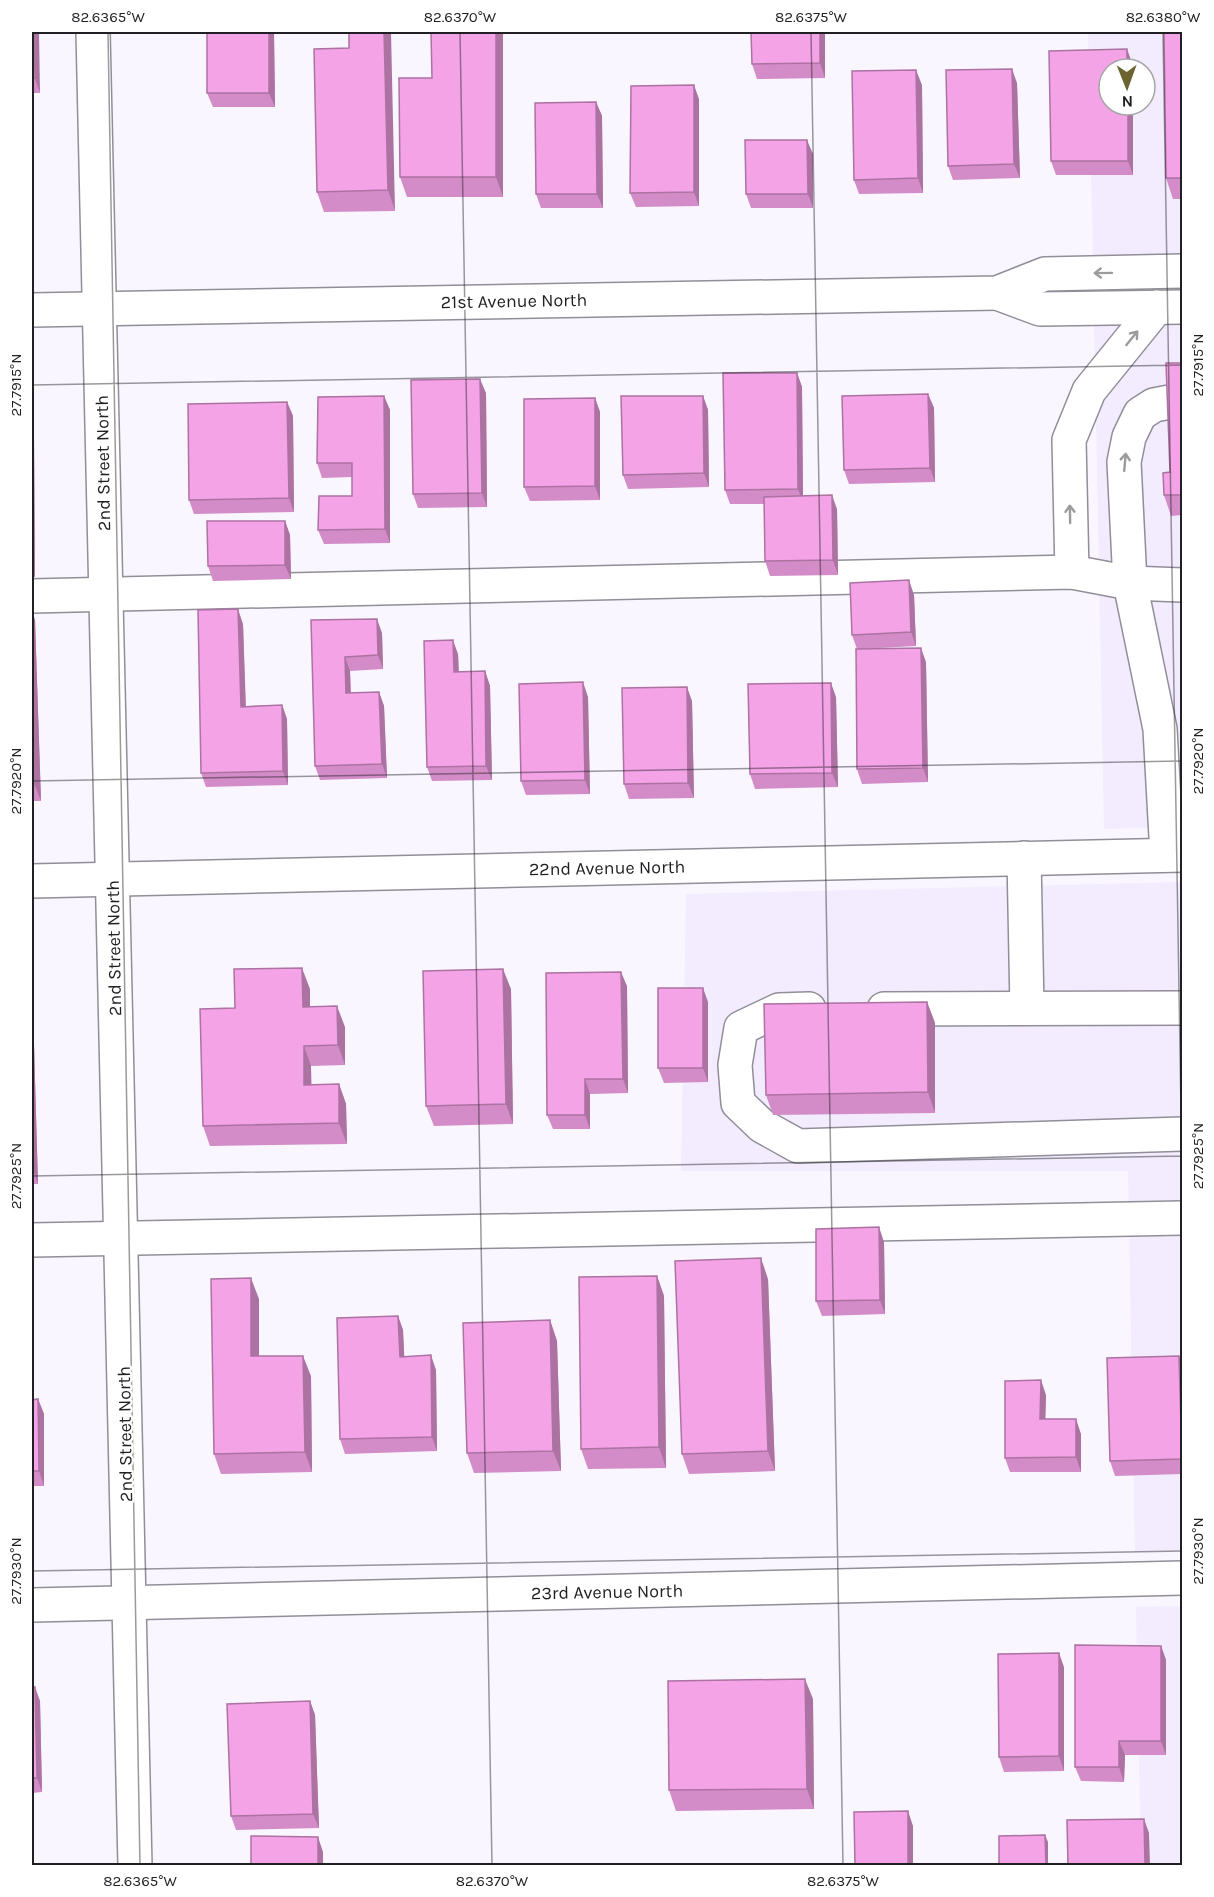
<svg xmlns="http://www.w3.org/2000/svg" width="1214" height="1897" viewBox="0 0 1214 1897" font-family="Karla,sans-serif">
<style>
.built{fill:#f2ecfe;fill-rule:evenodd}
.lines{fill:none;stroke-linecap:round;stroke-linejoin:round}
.minor-casing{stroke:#918e98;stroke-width:36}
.minor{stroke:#fff;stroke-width:33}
.wall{fill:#d38cc7}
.shaded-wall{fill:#ac72a2}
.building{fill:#f5a3e7;stroke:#ac72a2;stroke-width:1.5}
.oneway{stroke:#9b9a9c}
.ticks{fill:none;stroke:#201f23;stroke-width:1.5;stroke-opacity:0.45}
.labels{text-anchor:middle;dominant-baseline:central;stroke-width:4.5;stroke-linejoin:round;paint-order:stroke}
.street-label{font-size:18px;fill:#201f23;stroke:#fff}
.neatline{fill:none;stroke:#201f23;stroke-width:2}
.ticks-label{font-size:15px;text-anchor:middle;fill:#201f23}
</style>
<rect width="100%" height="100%" fill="#f9f6ff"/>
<g class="built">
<path d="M1088,32H1182V259L1093,261ZM1109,69H1145V105H1109Z"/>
<path d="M1182,315V827L1104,829L1094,316Z"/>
<path d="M1182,882V1551L1135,1552L1128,1171H681L686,894Z"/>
<path d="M1182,1606V1865H1141L1136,1607Z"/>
</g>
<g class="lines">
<defs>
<g id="minor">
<path d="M93,32L135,1866"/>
<path d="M997,293L1040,309L1182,307"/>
<path d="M32,310L997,293L1045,274L1182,271"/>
<path d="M1072,572L1069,440L1089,391L1157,307"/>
<path d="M32,596L1072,572L1130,583L1182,585"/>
<path d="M1167,855L1160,729L1130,583L1124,462L1129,437L1140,414L1154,405L1175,401"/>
<path d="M1024,858L1027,1008"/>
<path d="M32,881L1182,855"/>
<path d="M809,1009L779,1010L741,1028L735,1065L738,1103L762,1126L798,1146L1182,1134"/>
<path d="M884,1009L1182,1008"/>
<path d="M32,1240L1182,1218"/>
<path d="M32,1605L1182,1578"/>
</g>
</defs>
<use href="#minor" class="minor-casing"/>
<use href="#minor" class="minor"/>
</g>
<g class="wall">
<path d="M32,32L40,93H32Z"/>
<path d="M207,32H274L275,107H213L207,93Z"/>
<path d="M503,32V197H407L400,177L432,78Z"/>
<path d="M751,32H825V78L757,79L752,64Z"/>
<path d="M1182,32V199H1173L1166,178Z"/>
<path d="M349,48L395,211L324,212L317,192Z"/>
<path d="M1132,63L1133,175H1056L1051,161Z"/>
<path d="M1017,83L1020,178L953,180L948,166Z"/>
<path d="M922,85L923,193L859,194L854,180Z"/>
<path d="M699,99V206L636,207L630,193Z"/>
<path d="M596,102L602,116L603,208H541L536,194Z"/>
<path d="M813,154V208H751L746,194Z"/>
<path d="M1182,363V515L1171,516L1164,495L1170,472Z"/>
<path d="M797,373L802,387L803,496L837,509L838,575L770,576L765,561L764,504H730L725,490Z"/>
<path d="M486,393L487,507L418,508L413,494Z"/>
<path d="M928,394L934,408L935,482L849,484L844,470Z"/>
<path d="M384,396L390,410V543L324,544L318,530L352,496V477L322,478L317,463Z"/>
<path d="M703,396L708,410L709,487L628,489L623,475Z"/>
<path d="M595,398L600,412V500L530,501L524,487Z"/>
<path d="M287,402L293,416L294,512L194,514L189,500Z"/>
<path d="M32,429L34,436L35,577L32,578Z"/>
<path d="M285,521L290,535L291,579L213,581L208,566Z"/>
<path d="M914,595L916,646L861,649L926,662L928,782L862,784L857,769V649L852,635Z"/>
<path d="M32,612L35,620L41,801H32Z"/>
<path d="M311,620L382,633L383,669L350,671L351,693L379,692L384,706L387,778L320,780L315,766Z"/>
<path d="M243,624L246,706L282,705L287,719L288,785L206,787L201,773Z"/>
<path d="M458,654L459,672L485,671L490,686L492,780L432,781L427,767Z"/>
<path d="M588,697L590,794L526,795L521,781Z"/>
<path d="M836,697L838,787L755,789L750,774Z"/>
<path d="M692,701L694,798L629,799L624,784Z"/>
<path d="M627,986L628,1093L590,1094V1129H553L547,1115Z"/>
<path d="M310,989V1007L345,1027V1065L311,1066V1085L339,1084L346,1104L347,1144L210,1146L203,1126L235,1008Z"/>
<path d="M511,989L513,1124L434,1126L426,1106Z"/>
<path d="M708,1002V1082L664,1083L658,1068Z"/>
<path d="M927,1002L935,1023V1113L773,1115L766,1095Z"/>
<path d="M32,1036L34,1044L38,1184H32Z"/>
<path d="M884,1242L885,1314L822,1316L816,1301Z"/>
<path d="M657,1276L664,1296L666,1468L588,1469L581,1449Z"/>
<path d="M768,1279L775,1471L689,1474L682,1454Z"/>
<path d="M259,1299V1356L311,1376L312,1472L221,1474L214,1454Z"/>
<path d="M398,1316L403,1330L404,1357L436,1370L437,1451L345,1454L340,1439Z"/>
<path d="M550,1320L557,1341L561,1471L474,1473L467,1453Z"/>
<path d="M1182,1364V1474L1115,1476L1110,1461Z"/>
<path d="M1046,1395L1045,1419L1081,1434V1472H1010L1005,1458Z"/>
<path d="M38,1399L44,1414V1486H32V1400Z"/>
<path d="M1161,1646L1166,1660V1755H1125L1124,1782L1081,1781L1075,1767Z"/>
<path d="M1064,1667V1771L1004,1772L999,1757Z"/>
<path d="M32,1687L40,1701L42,1792L32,1793Z"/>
<path d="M813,1699L814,1809L676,1811L669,1790Z"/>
<path d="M310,1701L315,1715L319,1828L236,1830L231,1816Z"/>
</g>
<g class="shaded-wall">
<path d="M34,32H39L40,93L35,78Z"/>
<path d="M269,32H274L275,107L269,93Z"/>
<path d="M384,32H391L395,211L388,190Z"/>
<path d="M496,32H503V197L496,177Z"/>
<path d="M820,32H825V78L820,63Z"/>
<path d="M1127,49L1132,63V69H1127Z"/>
<path d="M1012,69L1017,83L1020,178L1014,164Z"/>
<path d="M916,70L922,85L923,193L918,178Z"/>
<path d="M694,85L699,99V206L694,192Z"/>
<path d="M596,102L602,116L603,208L597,194Z"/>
<path d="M1128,105H1133V175L1128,161Z"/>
<path d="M807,140L813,154V208L808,194Z"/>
<path d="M797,373L802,387L803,503L798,489Z"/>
<path d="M480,379L486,393L487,507L482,493Z"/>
<path d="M928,394L934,408L935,482L930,468Z"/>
<path d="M384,396L390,410V543L385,529Z"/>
<path d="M703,396L708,410L709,487L704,473Z"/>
<path d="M595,398L600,412V500L595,486Z"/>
<path d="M287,402L293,416L294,512L289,498Z"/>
<path d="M32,429L34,436L35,577L32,567Z"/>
<path d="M832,495L837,509L838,575L833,560Z"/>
<path d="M285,521L290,535L291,579L285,565Z"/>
<path d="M909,580L914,595L916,646L911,632Z"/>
<path d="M238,609L243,624L246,721L241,707Z"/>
<path d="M32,612L35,620L41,801L33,781L32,729Z"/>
<path d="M377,619L382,633L383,669L378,655Z"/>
<path d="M453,640L458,654L459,686L454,672Z"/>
<path d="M921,648L926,662L928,782L923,768Z"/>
<path d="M345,657L350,671L351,707L346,693Z"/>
<path d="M485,671L490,686L492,780L486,766Z"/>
<path d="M583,682L588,697L590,794L585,780Z"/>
<path d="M831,683L836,697L838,787L832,773Z"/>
<path d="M687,687L692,701L694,798L688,783Z"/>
<path d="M379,692L384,706L387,778L382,764Z"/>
<path d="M282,705L287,719L288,785L283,771Z"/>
<path d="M302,968L310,989V1027L303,1007Z"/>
<path d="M503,969L511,989L513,1124L506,1104Z"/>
<path d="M621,972L627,986L628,1093L623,1079Z"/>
<path d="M703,988L708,1002V1082L703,1068Z"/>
<path d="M927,1002L935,1023V1113L928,1092Z"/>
<path d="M337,1006L345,1027V1065L338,1045Z"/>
<path d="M32,1036L34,1044L38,1184L32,1166Z"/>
<path d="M304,1046L311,1066L312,1106L304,1085Z"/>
<path d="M585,1079L590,1094V1129L585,1115Z"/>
<path d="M339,1084L346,1104L347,1144L339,1123Z"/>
<path d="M879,1227L884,1242L885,1314L880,1300Z"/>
<path d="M761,1258L768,1279L775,1471L768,1451Z"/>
<path d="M657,1276L664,1296L666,1468L659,1447Z"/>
<path d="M251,1278L259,1299V1376L251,1356Z"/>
<path d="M398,1316L403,1330L405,1371L400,1357Z"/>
<path d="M550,1320L557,1341L561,1471L553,1451Z"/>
<path d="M431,1355L436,1370L437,1451L432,1437Z"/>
<path d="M303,1356L311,1376L312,1472L305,1452Z"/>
<path d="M1179,1356L1182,1364V1457Z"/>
<path d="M1041,1380L1046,1395L1045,1433L1040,1419Z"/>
<path d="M38,1399L44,1414V1486L39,1471Z"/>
<path d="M1076,1419L1081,1434V1472L1076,1457Z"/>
<path d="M1161,1646L1166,1660V1755L1161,1741Z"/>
<path d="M1059,1653L1064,1667V1771L1059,1756Z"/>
<path d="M805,1679L813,1699L814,1809L807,1789Z"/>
<path d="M35,1687L40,1701L42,1792L37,1778Z"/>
<path d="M310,1701L315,1715L319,1828L313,1814Z"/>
<path d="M1119,1741L1125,1755L1124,1782L1119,1767Z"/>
<path d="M908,1811L913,1826V1866H908Z"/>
<path d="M1144,1819L1149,1833L1150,1866H1145Z"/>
<path d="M1045,1835L1048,1842V1866H1046Z"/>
<path d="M318,1837L323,1852V1866H318Z"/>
</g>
<g class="building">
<path d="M32,32H34L35,78L32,79Z"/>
<rect x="207" y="32" width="62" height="61"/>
<path d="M349,32H384L388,190L317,192L314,49L349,48Z"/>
<path d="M431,32H496V177H400L399,78H432Z"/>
<path d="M751,32H820V63L752,64Z"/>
<path d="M1164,32H1182V178H1166Z"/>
<path d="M1127,49V69H1109V105H1128V161H1051L1049,51Z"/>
<path d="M1012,69L1014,164L948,166L946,70Z"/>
<path d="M916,70L918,178L854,180L852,71Z"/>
<path d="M694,85V192L630,193L631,86Z"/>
<path d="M596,102L597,194H536L535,103Z"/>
<path d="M745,140H807L808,194H746Z"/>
<path d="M1166,363H1182V495H1164L1163,473L1170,472Z"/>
<path d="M723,373H797L798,489L725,490Z"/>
<path d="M480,379L482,493L413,494L411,380Z"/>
<path d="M928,394L930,468L844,470L842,396Z"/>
<path d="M384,396L385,529L318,530L319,496H352V463H317L318,397Z"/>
<path d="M621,396H703L704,473L623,475Z"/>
<path d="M595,398V486L524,487V399Z"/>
<path d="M287,402L289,498L189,500L188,404Z"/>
<path d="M832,495L833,560L765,561L764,497Z"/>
<path d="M207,521H285V565L208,566Z"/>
<path d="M909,580L911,632L852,635L850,583Z"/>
<path d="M238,609L241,707L282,705L283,771L201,773L198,610Z"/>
<path d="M377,619L378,655L345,657L346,693L379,692L382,764L315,766L311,620Z"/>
<path d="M453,640L454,672L485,671L486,766L427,767L424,641Z"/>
<path d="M921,648L923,768L857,769L856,649Z"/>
<path d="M583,682L585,780L521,781L519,684Z"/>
<path d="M831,683L832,773L750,774L748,684Z"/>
<path d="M687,687L688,783L624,784L622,688Z"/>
<path d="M32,729L33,781H32Z"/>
<path d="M302,968L303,1007L337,1006L338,1045L304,1046V1085L339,1084V1123L203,1126L200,1009L235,1008L234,969Z"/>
<path d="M503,969L506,1104L426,1106L423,971Z"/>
<path d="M621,972L623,1079H585V1115H547L546,973Z"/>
<rect x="658" y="988" width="45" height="80"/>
<path d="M927,1002L928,1092L766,1095L764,1004Z"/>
<path d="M879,1227L880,1300L816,1301V1229Z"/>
<path d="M761,1258L768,1451L682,1454L675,1261Z"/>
<path d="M657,1276L659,1447L581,1449L579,1277Z"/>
<path d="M251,1278V1356H303L305,1452L214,1454L211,1279Z"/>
<path d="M398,1316L400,1357L431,1355L432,1437L340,1439L337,1318Z"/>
<path d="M550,1320L553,1451L467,1453L463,1323Z"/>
<path d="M1179,1356L1182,1459L1110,1461L1107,1358Z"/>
<path d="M1041,1380L1040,1419H1076V1457L1005,1458V1381Z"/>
<path d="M38,1399L39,1471H32V1400Z"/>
<path d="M1075,1645L1161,1646V1741H1119V1767H1075Z"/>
<path d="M1059,1653V1756L999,1757L998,1654Z"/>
<path d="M805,1679L807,1789L669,1790L668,1681Z"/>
<path d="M32,1687H35L37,1778H32Z"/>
<path d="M310,1701L313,1814L231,1816L227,1704Z"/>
<path d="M908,1811V1866H855L854,1812Z"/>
<path d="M1144,1819L1145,1866H1068L1067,1820Z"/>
<path d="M1045,1835L1046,1866H999V1836Z"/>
<path d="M251,1836L318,1837V1866H251Z"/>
</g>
<defs><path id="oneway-shaft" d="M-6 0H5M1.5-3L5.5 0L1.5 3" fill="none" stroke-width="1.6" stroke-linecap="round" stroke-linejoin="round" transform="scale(1.5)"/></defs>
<g class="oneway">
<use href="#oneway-shaft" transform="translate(1103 273) rotate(179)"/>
<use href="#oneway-shaft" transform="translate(1132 338) rotate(-51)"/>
<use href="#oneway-shaft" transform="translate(1125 462) rotate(-85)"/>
<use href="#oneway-shaft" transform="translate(1070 514) rotate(-91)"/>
</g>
<path class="ticks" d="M108,32L140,1866M460,32L492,1866M811,32L843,1866M1163,32L1182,1170M32,385L1182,365M32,781L1182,761M32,1176L1182,1156M32,1571L1182,1551"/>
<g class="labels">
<g class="street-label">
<text transform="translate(514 301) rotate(-1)">21st Avenue North</text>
<text transform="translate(103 463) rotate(-91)">2nd Street North</text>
<text transform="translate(607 868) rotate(-1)">22nd Avenue North</text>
<text transform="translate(114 948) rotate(-91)">2nd Street North</text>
<text transform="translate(125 1434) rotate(-91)">2nd Street North</text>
<text transform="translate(607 1592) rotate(-1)">23rd Avenue North</text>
</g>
</g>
<rect width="1214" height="1897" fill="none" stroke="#ffffff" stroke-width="66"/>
<g transform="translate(1127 87) rotate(179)"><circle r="28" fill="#ffffff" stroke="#a6a5a7" stroke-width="1.5"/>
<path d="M0-4.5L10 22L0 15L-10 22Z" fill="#6c6330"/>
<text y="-9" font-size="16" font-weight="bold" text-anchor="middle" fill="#201f23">N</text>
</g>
<rect x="33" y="33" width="1148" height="1831" class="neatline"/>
<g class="ticks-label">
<text x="108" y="22">82.6365°W</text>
<text x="460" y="22">82.6370°W</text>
<text x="811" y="22">82.6375°W</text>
<text x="1163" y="22">82.6380°W</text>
<text transform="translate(1198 365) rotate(-90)" y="5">27.7915°N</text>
<text transform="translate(16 385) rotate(-90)" y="5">27.7915°N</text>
<text transform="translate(1198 761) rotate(-90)" y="5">27.7920°N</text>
<text transform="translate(16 781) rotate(-90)" y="5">27.7920°N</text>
<text transform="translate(1198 1156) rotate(-90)" y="5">27.7925°N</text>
<text transform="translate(16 1176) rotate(-90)" y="5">27.7925°N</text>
<text transform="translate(1198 1551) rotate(-90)" y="5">27.7930°N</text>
<text transform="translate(16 1571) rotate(-90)" y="5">27.7930°N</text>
<text x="140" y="1886">82.6365°W</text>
<text x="492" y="1886">82.6370°W</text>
<text x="843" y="1886">82.6375°W</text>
</g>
</svg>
